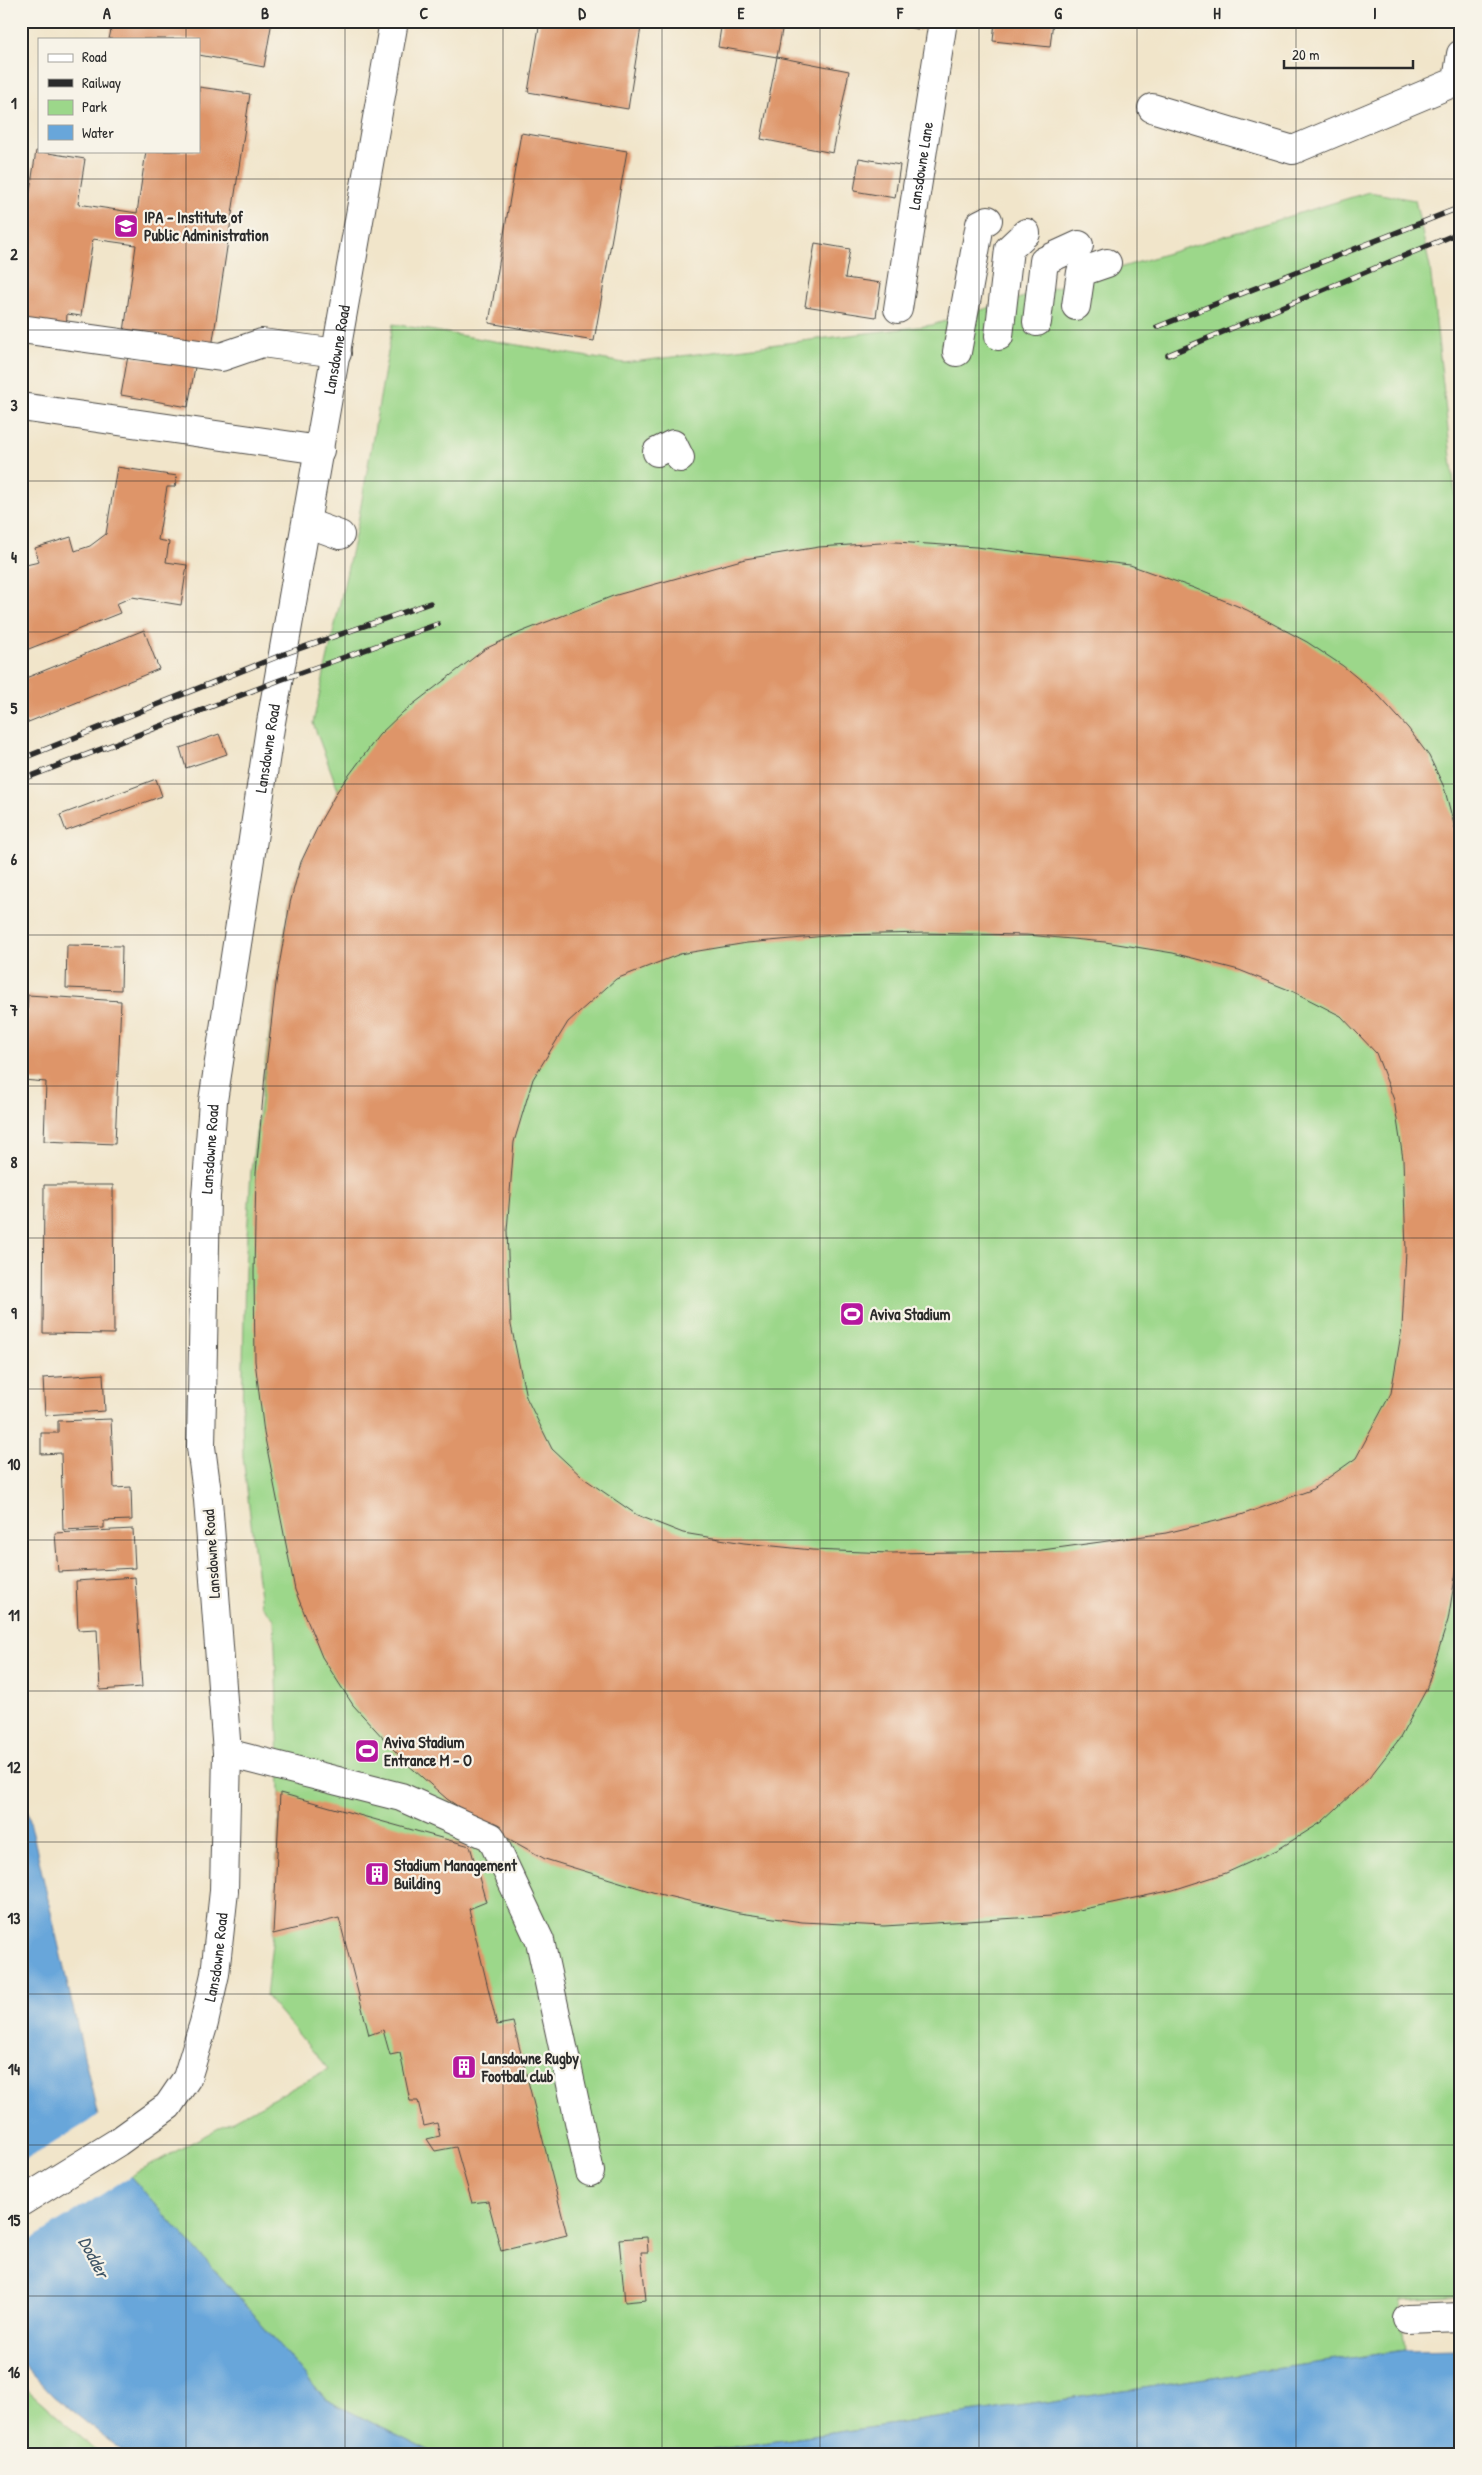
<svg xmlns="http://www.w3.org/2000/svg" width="1482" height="2475" viewBox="0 0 1482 2475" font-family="'Patrick Hand',sans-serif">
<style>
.green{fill:#9cd78a;stroke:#64815a}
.water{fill:#68a6da;stroke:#4a6882}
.pier{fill:#f1e5ca}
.building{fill:#de9569;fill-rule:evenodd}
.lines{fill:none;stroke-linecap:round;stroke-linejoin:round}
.minor-casing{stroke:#494743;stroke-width:30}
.minor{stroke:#fff;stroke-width:28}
.rail-casing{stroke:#2b2b2b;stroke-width:5.5}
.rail{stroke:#f7f3e8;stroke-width:4;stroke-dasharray:11;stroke-linecap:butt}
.grid{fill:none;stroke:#2b2b2b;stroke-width:1;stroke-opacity:0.55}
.labels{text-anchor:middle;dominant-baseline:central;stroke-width:4.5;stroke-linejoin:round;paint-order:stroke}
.street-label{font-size:16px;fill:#2b2b2b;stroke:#f7f3e8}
.poi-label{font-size:16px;font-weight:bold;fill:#2b2b2b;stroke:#f7f3e8;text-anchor:start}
.water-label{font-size:18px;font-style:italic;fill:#405668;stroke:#f7f3e8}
.neatline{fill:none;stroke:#2b2b2b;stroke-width:2}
.grid-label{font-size:16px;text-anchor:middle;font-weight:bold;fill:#2b2b2b}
</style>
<rect width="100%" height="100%" fill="#f7f3e8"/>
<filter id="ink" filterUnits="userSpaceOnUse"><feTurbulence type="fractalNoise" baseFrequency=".02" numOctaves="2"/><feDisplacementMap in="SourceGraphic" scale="10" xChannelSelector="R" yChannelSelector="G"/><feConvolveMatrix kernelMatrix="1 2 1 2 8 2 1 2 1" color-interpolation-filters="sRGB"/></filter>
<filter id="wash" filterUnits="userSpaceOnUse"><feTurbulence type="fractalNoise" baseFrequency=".0096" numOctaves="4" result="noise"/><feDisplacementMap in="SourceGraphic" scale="20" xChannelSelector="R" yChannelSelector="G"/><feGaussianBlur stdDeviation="1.12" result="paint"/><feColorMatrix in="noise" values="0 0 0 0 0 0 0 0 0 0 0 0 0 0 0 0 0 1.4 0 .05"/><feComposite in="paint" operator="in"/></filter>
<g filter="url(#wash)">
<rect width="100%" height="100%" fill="#f1e5ca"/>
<g class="green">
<path d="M1369,192L1415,200L1430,267L1461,548V2296L1401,2300L1406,2350L687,2454H434L325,2399L226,2283L130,2176L328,2069L266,1996L273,1934L280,1793L274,1619L261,1605L243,1457L242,1414L245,1268L251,1171L276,983L290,903L301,862L338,790L313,723L358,522L393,324L624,363L932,325Z"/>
<path d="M21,2384L100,2454H21Z"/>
</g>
<g class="water">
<path d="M21,1782L97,2112L130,2176L226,2283L325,2399L434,2454H126L53,2396L21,2362Z"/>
<path d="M1461,2349V2454H687L1406,2350Z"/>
</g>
<path class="pier" d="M101,2114L132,2175L21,2246V2163Z"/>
<g id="blocks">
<g class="building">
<path d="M113,21H272L264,67L199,55V39H109Z"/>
<path d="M540,21H642L628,109L528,92Z"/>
<path d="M722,21L782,30L777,57L849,71L833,153L761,139L777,57L718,47Z"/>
<path d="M877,21H923L922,30Z"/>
<path d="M995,21H1053L1050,47L993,41Z"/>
<path d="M199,87L250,94L211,354L124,332L136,245L93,239L81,316L67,314L66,330L21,324V195L29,197L36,151L85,159L78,204L137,213L146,151H199Z"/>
<path d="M521,133L627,151L594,341L489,323Z"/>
<path d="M859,158L900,165L895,198L854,191Z"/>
<path d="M815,243L850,249L845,278L881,283L876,317L805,306Z"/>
<path d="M128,356L195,367L188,407L121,395Z"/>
<path d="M117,467L177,476L175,487H167L158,540L169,542L166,562L187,565L181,605L132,597L116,604L120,613L21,652V552L26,565L39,562L35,548L71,537L75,551L90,546L106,534Z"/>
<path d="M896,542L976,547L1130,565L1194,588L1247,610L1307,642L1343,666L1379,696L1408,728L1429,756L1444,787L1461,851V1542L1448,1620L1426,1690L1400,1738L1369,1778L1322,1822L1277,1850L1226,1873L1173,1890L1051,1916L884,1926L802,1922L739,1913L659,1894L545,1859L493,1830L447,1799L406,1763L353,1705L322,1657L295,1590L264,1433L255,1361L254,1272L256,1173L265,1075L276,983L290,903L301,862L321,820L338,790L379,735L403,712L485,649L521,632L613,596L745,559L819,547ZM925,933L1027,935L1105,942L1173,953L1239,970L1294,992L1341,1016L1376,1053L1394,1100L1403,1159L1406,1251L1402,1328L1391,1393L1356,1458L1311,1490L1241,1515L1166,1533L1035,1551L889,1553L812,1550L744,1543L683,1533L637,1515L582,1477L552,1449L526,1397L511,1325L507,1231L514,1142L533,1079L568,1022L616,979L680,954L747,943L837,935Z"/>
<path d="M144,630L159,669L21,725V680Z"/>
<path d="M219,734L227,754L186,768L180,748Z"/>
<path d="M156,779L162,796L66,831L60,815Z"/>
<path d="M67,945L122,946L121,990L66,988Z"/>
<path d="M28,995L121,1001L115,1144L44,1141L46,1082L23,1080Z"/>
<path d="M44,1185H113L114,1334L43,1333Z"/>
<path d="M103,1374L105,1411L45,1415L43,1378Z"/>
<path d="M111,1419L114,1488L131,1487L132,1520L104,1521V1528L63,1530L61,1453L41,1454V1433H58V1421Z"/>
<path d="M133,1529L135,1568L58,1572L55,1533Z"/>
<path d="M135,1577L142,1687L100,1690L97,1629L78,1630L76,1581Z"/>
<path d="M280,1793L470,1846L486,1902L469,1909L497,2025L513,2022L567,2235L501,2251L488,2201L472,2203L456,2147L435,2151L427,2139L440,2136L437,2123L424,2126L418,2101H410L400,2053L390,2055L383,2030L369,2035L339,1918L273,1934Z"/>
<path d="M647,2237L648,2252H641L646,2300L625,2302L619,2239Z"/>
</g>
</g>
</g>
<g filter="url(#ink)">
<use href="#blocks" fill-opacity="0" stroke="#494743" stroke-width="1"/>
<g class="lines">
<defs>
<g id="minor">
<path d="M1152,108L1293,150L1457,81L1461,54"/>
<path d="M1076,306L1081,272L1107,263"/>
<path id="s1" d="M898,309L943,21"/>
<path d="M1037,322L1044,261L1079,245"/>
<path d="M21,329L221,357L262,343L337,353"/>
<path d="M999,336L1009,249L1026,233"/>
<path d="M957,352L980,224L988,220"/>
<path d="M21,407L320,450"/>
<path d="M657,452L673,444L680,458"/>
<path d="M307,523L340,535"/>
<path d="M227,1753L401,1797L491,1837L540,1941L590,2172"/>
<path id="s2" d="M21,2202L118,2142L168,2106L187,2078L204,2023L215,1974L224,1891L227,1753L208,1500L201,1447L206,1196L213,1101L270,728L394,21"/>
<path d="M1407,2319L1461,2317"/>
</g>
</defs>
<use href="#minor" class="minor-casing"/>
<use href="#minor" class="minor"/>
<defs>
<g id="rail">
<path d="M1157,327L1461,207"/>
<path d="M1168,355L1461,232"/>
<path d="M21,759L284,654L430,603"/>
<path d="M21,780L280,680L438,624"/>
</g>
</defs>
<use href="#rail" class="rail-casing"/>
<use href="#rail" class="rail"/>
</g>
</g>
<path class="grid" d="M186,21V39M345,21V2454M503,21V2454M662,21V2454M820,21V2454M979,21V2454M1137,21V2454M1296,21V2454M186,151V2454M21,179H1461M21,330H1461M21,481H1461M21,632H1461M21,784H1461M21,935H1461M21,1086H1461M21,1238H1461M21,1389H1461M21,1540H1461M21,1691H1461M21,1842H1461M21,1994H1461M21,2145H1461M21,2296H1461"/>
<defs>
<symbol id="university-square" viewBox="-11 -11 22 22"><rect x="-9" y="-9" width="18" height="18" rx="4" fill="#b5179e" stroke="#f7f3e8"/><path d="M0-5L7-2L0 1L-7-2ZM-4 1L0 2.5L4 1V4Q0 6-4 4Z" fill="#fff"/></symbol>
<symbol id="stadium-square" viewBox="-11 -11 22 22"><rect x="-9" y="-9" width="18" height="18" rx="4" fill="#b5179e" stroke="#f7f3e8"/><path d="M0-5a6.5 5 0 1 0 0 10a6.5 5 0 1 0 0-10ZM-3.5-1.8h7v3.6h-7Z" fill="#fff"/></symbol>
<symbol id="building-square" viewBox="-11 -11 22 22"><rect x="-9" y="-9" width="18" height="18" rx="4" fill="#b5179e" stroke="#f7f3e8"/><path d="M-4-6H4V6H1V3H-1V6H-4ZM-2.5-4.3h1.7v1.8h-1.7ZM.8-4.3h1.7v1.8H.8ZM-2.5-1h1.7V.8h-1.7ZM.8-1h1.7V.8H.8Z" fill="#fff"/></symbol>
</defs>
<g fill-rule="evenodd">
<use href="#university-square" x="112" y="212" width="28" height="28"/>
<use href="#stadium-square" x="838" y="1300" width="28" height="28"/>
<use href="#stadium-square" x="353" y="1737" width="28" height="28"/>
<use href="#building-square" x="363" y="1860" width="28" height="28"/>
<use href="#building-square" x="450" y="2053" width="28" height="28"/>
</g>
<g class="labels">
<g class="street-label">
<text stroke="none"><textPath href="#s1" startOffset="145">Lansdowne Lane</textPath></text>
<text stroke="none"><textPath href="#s2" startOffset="1954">Lansdowne Road</textPath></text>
<text stroke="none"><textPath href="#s2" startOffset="1549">Lansdowne Road</textPath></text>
<text stroke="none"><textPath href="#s2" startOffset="1144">Lansdowne Road</textPath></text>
<text transform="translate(211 1554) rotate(-94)">Lansdowne Road</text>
<text stroke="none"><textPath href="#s2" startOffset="334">Lansdowne Road</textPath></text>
</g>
<g class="poi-label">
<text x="144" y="217">IPA - Institute of<tspan x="144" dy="18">Public Administration</tspan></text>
<text x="870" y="1314">Aviva Stadium</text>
<text x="384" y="1742">Aviva Stadium<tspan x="384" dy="18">Entrance M - O</tspan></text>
<text x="394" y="1865">Stadium Management<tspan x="394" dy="18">Building</tspan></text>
<text x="482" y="2058">Lansdowne Rugby<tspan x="482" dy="18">Football club</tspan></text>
</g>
<g class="water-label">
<text transform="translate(94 2257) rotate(62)">Dodder</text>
</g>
</g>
<rect width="1482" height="2475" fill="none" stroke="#f7f3e8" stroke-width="55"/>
<rect x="38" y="38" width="162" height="115" fill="#f7f3e8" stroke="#a5a39c"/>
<rect x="48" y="54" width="25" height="8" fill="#ffffff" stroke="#a5a39c"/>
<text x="82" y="62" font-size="15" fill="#2b2b2b">Road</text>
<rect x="48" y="79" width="25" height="8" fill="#2b2b2b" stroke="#a5a39c"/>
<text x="82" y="88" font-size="15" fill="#2b2b2b">Railway</text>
<rect x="48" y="100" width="25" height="15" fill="#9cd78a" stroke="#a5a39c"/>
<text x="82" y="112" font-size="15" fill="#2b2b2b">Park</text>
<rect x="48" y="125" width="25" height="15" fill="#68a6da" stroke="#a5a39c"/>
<text x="82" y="138" font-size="15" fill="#2b2b2b">Water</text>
<path d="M1284 60v8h129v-8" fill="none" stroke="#2b2b2b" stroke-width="2.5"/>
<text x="1292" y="60" font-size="15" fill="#2b2b2b" stroke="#f7f3e8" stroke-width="4" paint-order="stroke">20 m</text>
<rect x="28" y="28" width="1426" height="2420" class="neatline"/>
<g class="grid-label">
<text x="107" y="19">A</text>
<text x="265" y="19">B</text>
<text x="424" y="19">C</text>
<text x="582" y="19">D</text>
<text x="741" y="19">E</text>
<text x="900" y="19">F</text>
<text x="1058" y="19">G</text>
<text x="1217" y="19">H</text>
<text x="1375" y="19">I</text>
<text x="14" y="109">1</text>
<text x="14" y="260">2</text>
<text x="14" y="411">3</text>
<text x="14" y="563">4</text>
<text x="14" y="714">5</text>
<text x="14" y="865">6</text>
<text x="14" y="1016">7</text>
<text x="14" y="1168">8</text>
<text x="14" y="1319">9</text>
<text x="14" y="1470">10</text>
<text x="14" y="1621">11</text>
<text x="14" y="1773">12</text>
<text x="14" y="1924">13</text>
<text x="14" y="2075">14</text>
<text x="14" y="2226">15</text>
<text x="14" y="2378">16</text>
</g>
</svg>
